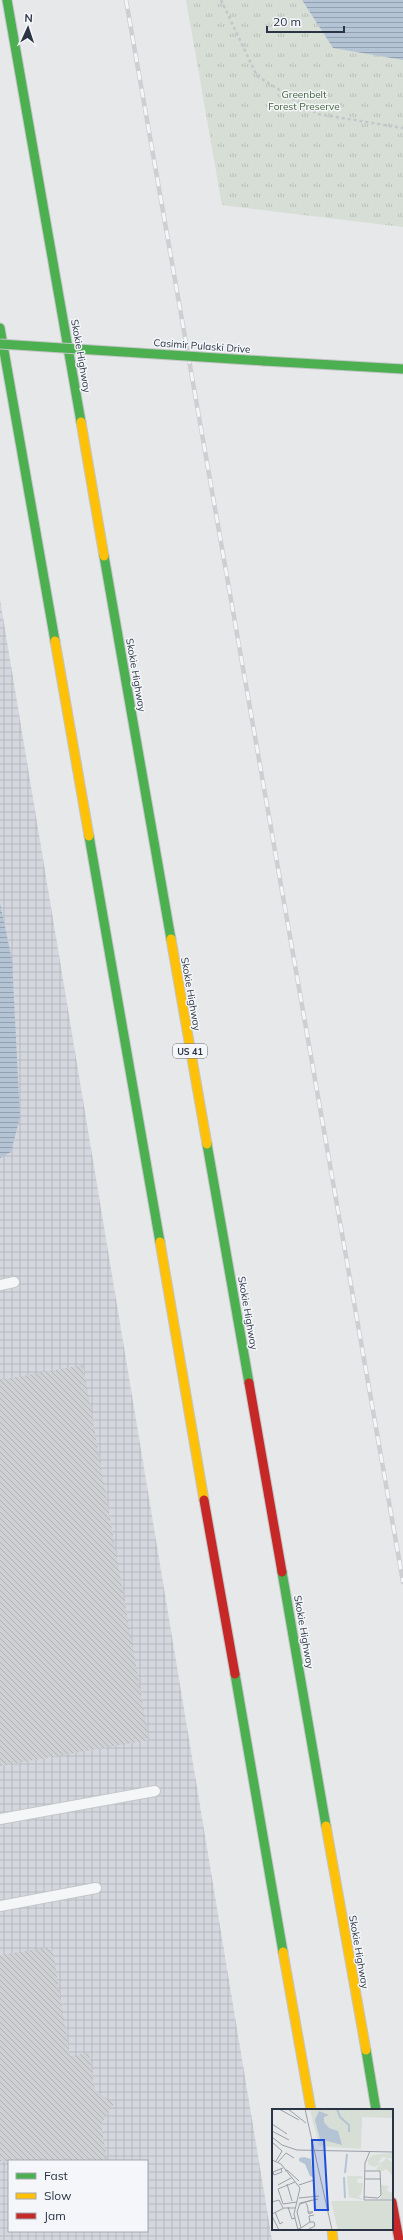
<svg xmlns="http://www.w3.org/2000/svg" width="403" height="2240" viewBox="0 0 403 2240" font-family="Mulish,sans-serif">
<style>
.industrial{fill:url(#industrial-grid);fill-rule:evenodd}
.park{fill:url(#park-tufts)}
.water{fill:url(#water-rules)}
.building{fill:url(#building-back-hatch)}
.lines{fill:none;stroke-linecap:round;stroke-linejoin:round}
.lane-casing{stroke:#c4c6c8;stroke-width:12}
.fast-casing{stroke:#c4c6c8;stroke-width:11}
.slow-casing{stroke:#c4c6c8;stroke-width:11}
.jam-casing{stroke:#c4c6c8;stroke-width:11}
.path{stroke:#c5c6ca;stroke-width:2.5;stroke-dasharray:3 3;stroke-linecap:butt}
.lane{stroke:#f5f6f7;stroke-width:10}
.fast{stroke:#4caf50;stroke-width:9}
.slow{stroke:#ffc107;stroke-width:9}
.jam{stroke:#c62828;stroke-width:9}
.rail-casing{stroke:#cecfd2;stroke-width:4.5}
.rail{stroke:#f4f6f9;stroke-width:3;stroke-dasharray:9;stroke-linecap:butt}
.fast-bridge-casing{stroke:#c4c6c8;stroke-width:11;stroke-linecap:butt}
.fast-bridge{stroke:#4caf50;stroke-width:9}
.labels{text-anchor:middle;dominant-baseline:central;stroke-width:3;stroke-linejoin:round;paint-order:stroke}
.shield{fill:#f4f6f9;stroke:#676e7b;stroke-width:1}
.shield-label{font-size:9px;font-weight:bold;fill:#2b3445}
.park-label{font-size:10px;fill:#3f6138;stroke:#f4f6f9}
.street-label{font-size:10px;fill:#2b3445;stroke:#f4f6f9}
.inset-river{fill:none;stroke:#b4c4d5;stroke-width:2}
.inset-road{fill:none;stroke:#9ba0a8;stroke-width:1}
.view{fill:#1d4ed8;fill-opacity:0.15;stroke:#1d4ed8;stroke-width:2}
.inset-edge{fill:none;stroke:#2b3445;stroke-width:2}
</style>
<defs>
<pattern id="industrial-grid" width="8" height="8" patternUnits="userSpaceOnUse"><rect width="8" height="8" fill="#d4d7dd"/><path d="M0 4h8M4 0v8" fill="none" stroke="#b6b9bf"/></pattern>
<pattern id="park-tufts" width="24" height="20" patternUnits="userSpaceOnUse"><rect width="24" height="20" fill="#d6ded6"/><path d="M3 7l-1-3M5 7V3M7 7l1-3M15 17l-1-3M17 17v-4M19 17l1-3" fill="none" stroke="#b8bfb9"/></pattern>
<pattern id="water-rules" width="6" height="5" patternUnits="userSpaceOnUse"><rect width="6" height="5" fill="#b4c4d5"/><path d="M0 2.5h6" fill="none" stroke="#93a0af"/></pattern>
<pattern id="building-back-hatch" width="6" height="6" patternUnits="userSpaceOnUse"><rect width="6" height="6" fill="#ced0d3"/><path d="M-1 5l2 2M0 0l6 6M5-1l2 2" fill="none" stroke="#b1b3b6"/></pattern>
</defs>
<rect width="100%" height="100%" fill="#e6e8ea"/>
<path class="industrial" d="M0,599L272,2240H0ZM9,2161H147V2231H9Z"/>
<path class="park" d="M186,0H403V227L222,205Z"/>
<g class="water">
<path d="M302,0H403V60L333,48Z"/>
<path d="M0,903L12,960L20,1117L11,1152L0,1158Z"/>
</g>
<g class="building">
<path d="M83,1365L149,1740L0,1766V1380Z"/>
<path d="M52,1947L70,2056L89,2053L95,2090L114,2104L101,2124L107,2161H0V1955Z"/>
</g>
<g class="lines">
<defs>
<g id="lane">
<path d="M0,1285L14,1282"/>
<path d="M0,1819L155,1791"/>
<path d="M0,1906L96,1888"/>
</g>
<g id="fast">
<path d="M7,0L81,422"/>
<path d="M0,328L55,641"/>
<path d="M264,361L403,369"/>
<path d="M104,556L171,939"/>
<path d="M89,836L160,1242"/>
<path d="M207,1144L249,1383"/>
<path d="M282,1572L326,1826"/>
<path d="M235,1674L283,1952"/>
<path d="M366,2050L376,2110"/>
</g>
<g id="slow">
<path d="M81,422L104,556"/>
<path d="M55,641L89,836"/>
<path d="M171,939L207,1144"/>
<path d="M160,1242L204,1500"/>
<path d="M326,1826L366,2050"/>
<path d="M283,1952L311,2110"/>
<path d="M332,2229L333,2240"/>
</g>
<g id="jam">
<path d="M249,1383L282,1572"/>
<path d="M204,1500L235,1674"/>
<path d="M392,2202L399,2240"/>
</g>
</defs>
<use href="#lane" class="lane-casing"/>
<use href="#fast" class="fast-casing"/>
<use href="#slow" class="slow-casing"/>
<use href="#jam" class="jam-casing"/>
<path class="path" d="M221,0L257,76L318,114L403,128"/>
<use href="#lane" class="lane"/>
<use href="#fast" class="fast"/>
<use href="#slow" class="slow"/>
<use href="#jam" class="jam"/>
<defs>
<path id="rail" d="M126,0L403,1582"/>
</defs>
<use href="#rail" class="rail-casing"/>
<use href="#rail" class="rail"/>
<defs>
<path id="fast-bridge" d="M0,344L264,361"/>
</defs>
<use href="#fast-bridge" class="fast-bridge-casing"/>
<use href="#fast-bridge" class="fast-bridge"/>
</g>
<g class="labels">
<rect class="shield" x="173" y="1044" width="34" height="14" rx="3"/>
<g class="shield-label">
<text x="190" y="1051">US 41</text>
</g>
<g class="park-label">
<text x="304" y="94">Greenbelt<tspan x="304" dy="12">Forest Preserve</tspan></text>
</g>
<g class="street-label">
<text transform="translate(202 346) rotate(4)">Casimir Pulaski Drive</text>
<text transform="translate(81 356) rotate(80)">Skokie Highway</text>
<text transform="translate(136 675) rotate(80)">Skokie Highway</text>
<text transform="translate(191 994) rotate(80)">Skokie Highway</text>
<text transform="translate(248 1313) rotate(80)">Skokie Highway</text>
<text transform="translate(304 1632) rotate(80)">Skokie Highway</text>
<text transform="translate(359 1952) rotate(80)">Skokie Highway</text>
</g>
</g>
<g transform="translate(272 2109)">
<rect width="121" height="121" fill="#e6e8ea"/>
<path d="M59,92H121V121H66Z" fill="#d6ded6"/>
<path d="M121,44V50L110,48L106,54L111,53L103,58L97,56L95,52L100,46ZM114,49L121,53V67L114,60L109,63L104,60ZM75,67H90L91,69L85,70L86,74H91L89,86L86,87L91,91L77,88ZM109,76L117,77L115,82L121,84V90H108Z" fill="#d6ded6"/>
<path d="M38,0H121V9L90,8L89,40L47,37Z" fill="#d6ded6"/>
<path d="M47,2L57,6L52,8V13L57,19L66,22L70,36L48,30L43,11ZM32,48L39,50L41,68L38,67L33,55L27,52V49Z" fill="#b4c4d5"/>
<path class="inset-river" d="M65,0L68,8L77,16V23M73,64L75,45M72,68L73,89"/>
<path class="inset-road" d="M7,0L27,11M16,0L34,14M33,0L60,121M0,15L15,25M0,22L17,31M0,28L10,36L25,41L121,43M0,33L10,42L4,52M98,42L93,54L92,91H121M0,51L9,55L28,79L22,105L26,121M6,53L14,44L22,49M9,60L10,63L2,66L1,63L11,59M13,62L15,61L27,72M93,70H109M23,73L6,80L11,95L25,93M15,75L20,92M6,76L19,69M27,76L42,71M92,88L106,89L109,86L108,62H93M27,89L47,87M0,93L7,91L11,99M34,94L35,96L36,100V103L37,105L41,103H36M28,95L40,91M16,98L20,110L23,109M3,103L8,115L11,113M0,105L12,99H23M0,107L7,121M29,119L38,113L37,107L42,106M26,120L29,119L25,103L28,94L46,90M35,121L43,117L42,113H38"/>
<path class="view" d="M40,31H52L56,101H43Z"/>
<rect width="121" height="121" class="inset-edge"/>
</g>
<rect x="8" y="2160" width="140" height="72" fill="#f4f6f9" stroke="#a4a8b1"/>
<rect x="16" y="2173" width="20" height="6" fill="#4caf50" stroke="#a4a8b1"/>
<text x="44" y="2180" font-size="12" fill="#2b3445">Fast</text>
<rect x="16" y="2193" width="20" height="6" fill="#ffc107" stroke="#a4a8b1"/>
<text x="44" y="2200" font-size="12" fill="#2b3445">Slow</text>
<rect x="16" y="2213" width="20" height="6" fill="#c62828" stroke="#a4a8b1"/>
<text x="44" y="2220" font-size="12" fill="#2b3445">Jam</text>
<g transform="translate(28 28) rotate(3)" stroke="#f4f6f9" stroke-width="3" paint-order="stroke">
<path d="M0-3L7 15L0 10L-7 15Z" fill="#2b3445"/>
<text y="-6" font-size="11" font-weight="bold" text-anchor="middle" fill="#2b3445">N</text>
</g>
<path d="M267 26v6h77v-6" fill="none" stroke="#2b3445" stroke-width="2"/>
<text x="273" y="26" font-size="12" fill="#2b3445" stroke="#f4f6f9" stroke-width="3" paint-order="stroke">20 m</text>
</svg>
